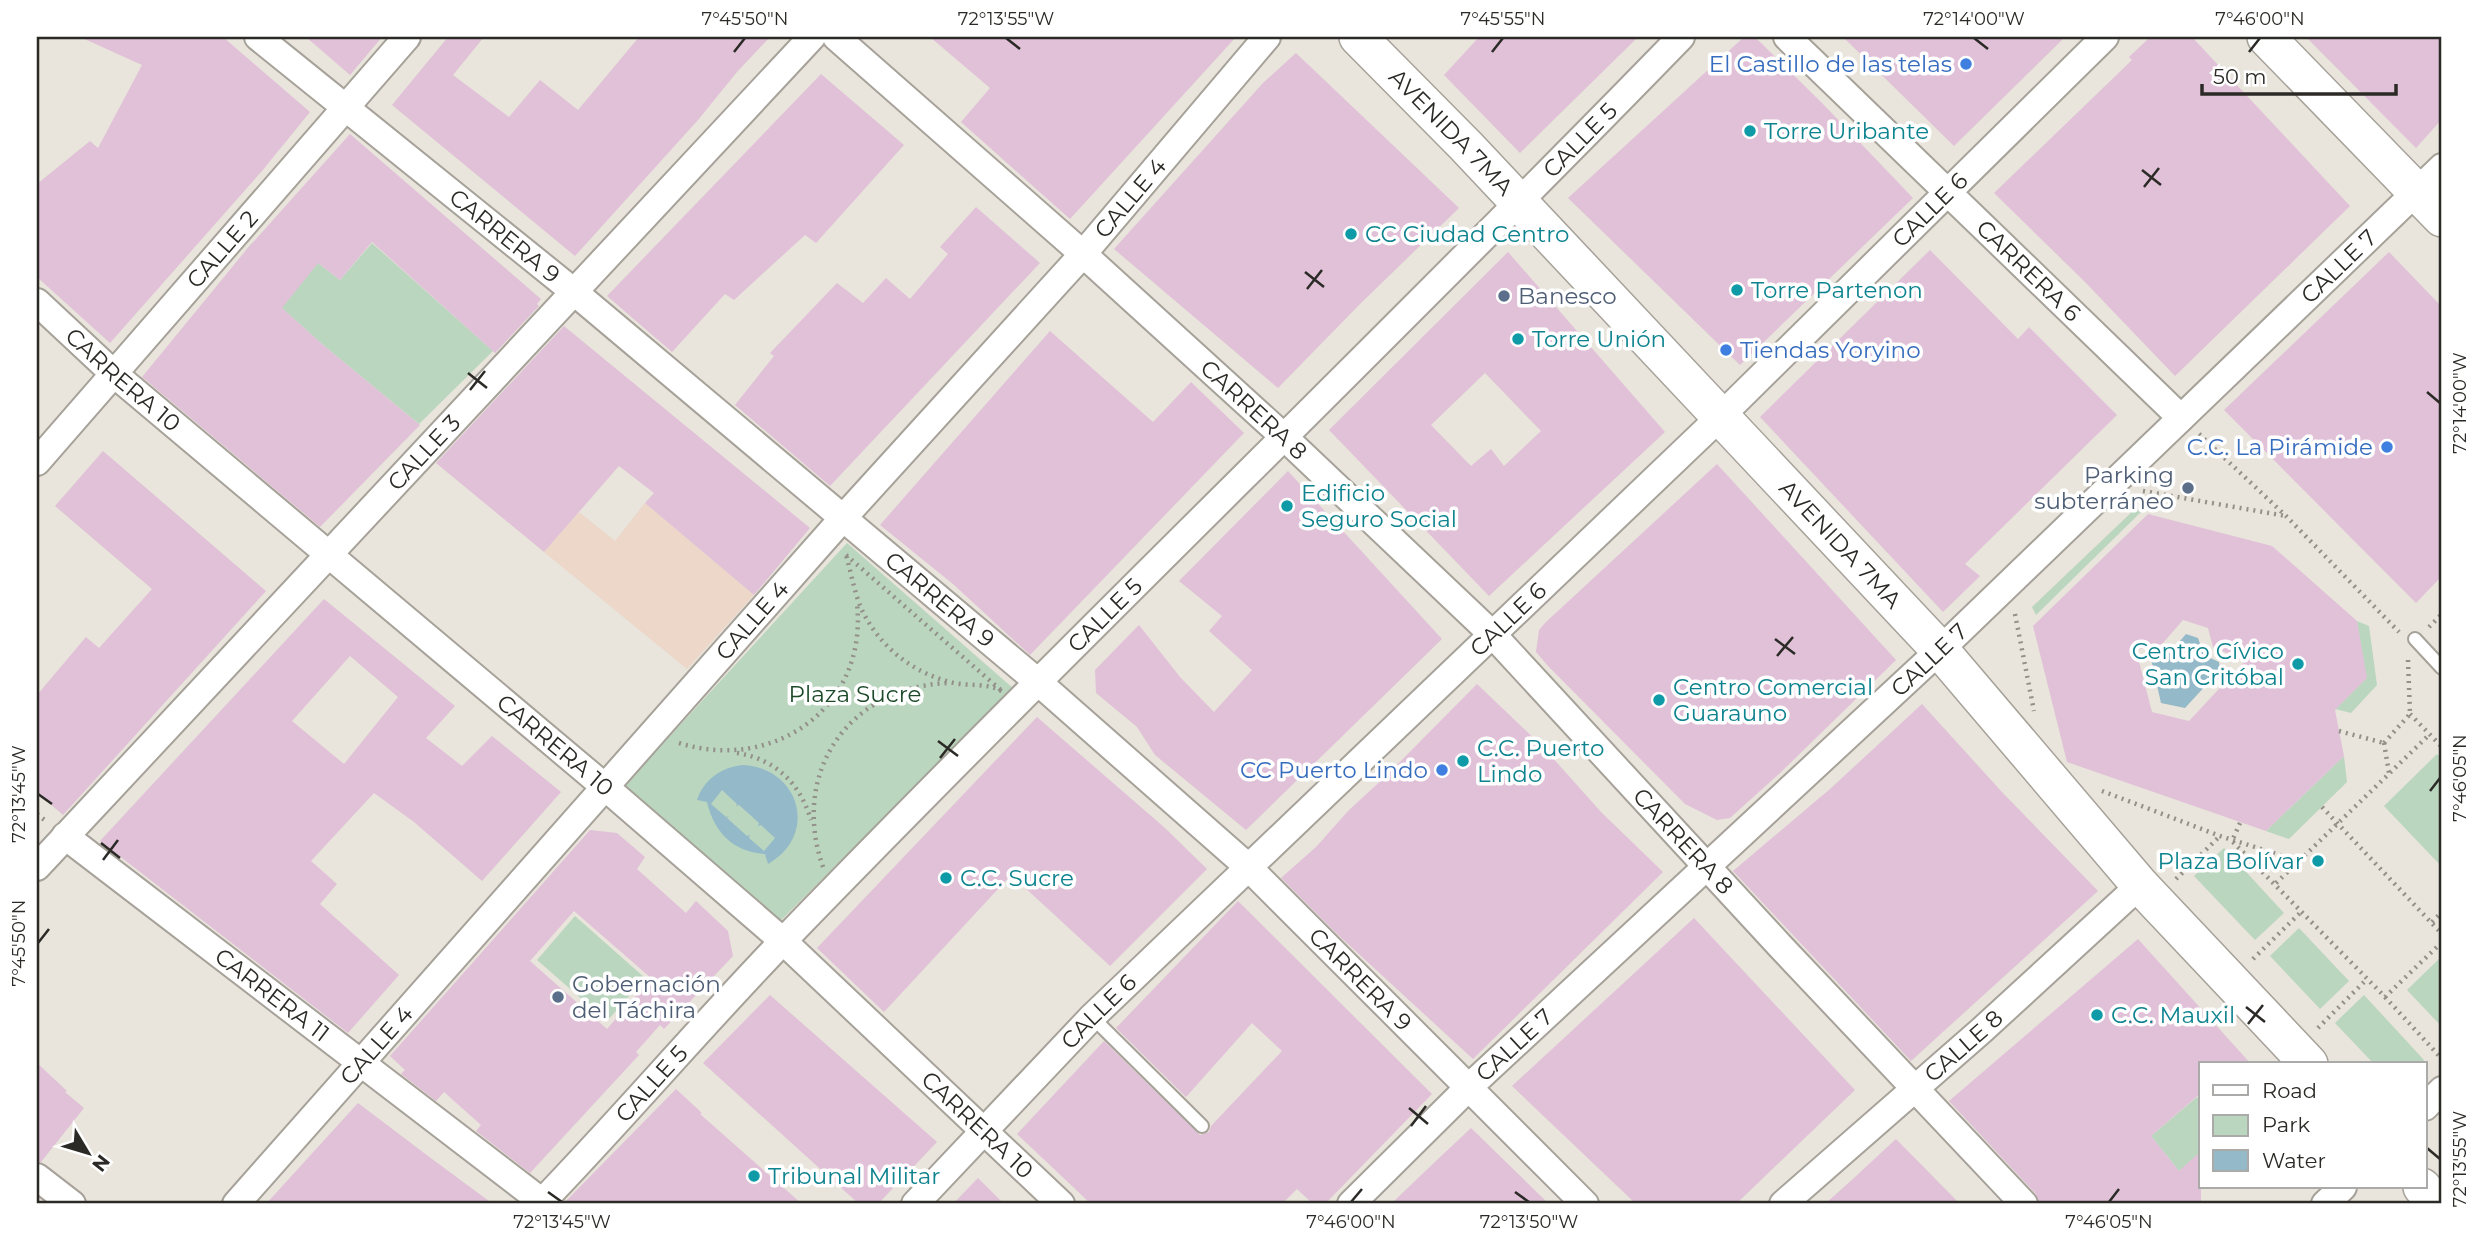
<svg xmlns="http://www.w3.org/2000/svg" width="2479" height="1241" viewBox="0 0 2479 1241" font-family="Montserrat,sans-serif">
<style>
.education{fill:#ecd7c9}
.green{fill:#bad6bf}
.water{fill:#94b9c8;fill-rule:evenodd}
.building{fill:#e0c1d7;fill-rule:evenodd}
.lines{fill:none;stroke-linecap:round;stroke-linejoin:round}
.lane-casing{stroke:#a6a299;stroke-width:16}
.street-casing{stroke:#a6a299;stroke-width:30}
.secondary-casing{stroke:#a6a299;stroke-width:40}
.path{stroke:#939089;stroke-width:4.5;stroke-dasharray:2 5;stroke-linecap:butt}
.lane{stroke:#fff;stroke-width:12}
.street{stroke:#fff;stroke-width:26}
.secondary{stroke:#fff;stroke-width:37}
.ticks{fill:none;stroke:#2b2a26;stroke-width:2.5}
.shop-dot{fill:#3f7fe0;stroke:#fff;stroke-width:2.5}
.culture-dot{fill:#0f9aa8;stroke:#fff;stroke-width:2.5}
.service-dot{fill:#5c6f8a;stroke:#fff;stroke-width:2.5}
.labels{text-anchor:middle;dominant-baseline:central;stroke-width:7;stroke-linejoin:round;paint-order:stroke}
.shop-label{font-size:23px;fill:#366cbe;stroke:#fff;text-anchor:end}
.culture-label{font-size:23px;fill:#0d838f;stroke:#fff;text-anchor:start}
.street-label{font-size:23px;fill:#2b2a26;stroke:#fff}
.service-label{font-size:23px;fill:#4e5e75;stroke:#fff;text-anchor:start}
.park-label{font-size:23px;fill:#1c4a29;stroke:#fff}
.neatline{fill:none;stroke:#2b2a26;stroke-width:2.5}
.ticks-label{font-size:18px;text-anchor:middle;fill:#2b2a26}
</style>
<rect width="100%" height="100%" fill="#e9e5dc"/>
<path class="education" d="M645,503L754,595L687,669L544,552L579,512L615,541Z"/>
<g class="green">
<path d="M252,243L300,284L318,263L340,280L372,243L493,351L419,424L323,345L234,265Z"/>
<path d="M2136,508L2141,512L2036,615L2032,607Z"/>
<path d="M847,543L1014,689L777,924L624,786Z"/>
<path d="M2357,621L2369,626L2377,685L2351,713L2335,709L2358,628Z"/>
<path d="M2437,754L2442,759V867L2384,806Z"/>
<path d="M2344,756L2347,782L2289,839L2266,831Z"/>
<path d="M2224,848L2284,913L2255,940L2194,876Z"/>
<path d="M575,916L645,978L607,1021L537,960Z"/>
<path d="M2299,928L2349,981L2320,1009L2270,956Z"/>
<path d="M2442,956V1027L2407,990Z"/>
<path d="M2364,995L2424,1060L2420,1064H2374L2335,1023Z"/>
<path d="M2197,1097L2201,1102V1153L2179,1171L2151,1136Z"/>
</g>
<g class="water">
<path d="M2186,634L2198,638L2204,655L2219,662L2220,670L2185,708L2161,703L2151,659L2168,655Z"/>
<path d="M743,765C800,768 819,835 768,864L765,854C733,852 714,832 707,802L697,800C704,779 722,767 743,765ZM722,790L737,804L736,806L739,805L759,823L758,826L761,825L775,838L764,851L749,838L750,835L747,836L727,818L729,816L726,817L711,804Z"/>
</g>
<g class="building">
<path d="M80,37H223L310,112L262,171L110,343L37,277V184L90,141L98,148L142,65Z"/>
<path d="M306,37H382L350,75Z"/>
<path d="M448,37H484L453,75L509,117L540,80L578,110L639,37H770L737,72L698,120L575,256L392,105Z"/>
<path d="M930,37H1236L1070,219L961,122L990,88Z"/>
<path d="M1479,37H1638L1520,153L1444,75Z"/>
<path d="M1744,37H1755L1823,104L1913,198L1740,365L1568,198Z"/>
<path d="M1843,37H2065L1954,146Z"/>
<path d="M2150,37H2192L2350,206L2175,376L2084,281L1994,193L2132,60L2129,57Z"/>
<path d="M2306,37H2442V119L2416,148Z"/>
<path d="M1296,53L1459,208L1359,305L1278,388L1114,249L1263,83Z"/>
<path d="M821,74L904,145L816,243L805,235L734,300L725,294L672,352L607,296Z"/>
<path d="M350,134L541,299L537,304L539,306L495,353L372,242L340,280L318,263L282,308L323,345L420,425L320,527L142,377L247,249Z"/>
<path d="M976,207L1040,263L830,486L735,405L774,356L770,353L837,283L863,303L886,278L910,299L948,254L940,247Z"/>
<path d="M1930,250L2018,339L2029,327L2117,415L1965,564L1980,576L1943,612L1760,417Z"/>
<path d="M1508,252L1665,432L1489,596L1329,430ZM1485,373L1541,431L1504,466L1491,449L1471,466L1431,425Z"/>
<path d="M2389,252L2442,307V576L2416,603L2224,410Z"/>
<path d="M564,326L810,528L754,595L645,503L654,493L619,466L544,552L436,463Z"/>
<path d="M1050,331L1153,422L1191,382L1244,433L1030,655L953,584L880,525Z"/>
<path d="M103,451L266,591L63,815L37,793V695L86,637L99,648L152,589L55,506Z"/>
<path d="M1717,464L1896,660L1780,773L1730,818L1717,820L1685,804L1548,666L1536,652L1539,630L1546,622Z"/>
<path d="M1288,471L1442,639L1246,830L1155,755L1137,727L1096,693L1095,670L1139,625L1180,677L1214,712L1252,670L1209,631L1222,616L1179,581Z"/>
<path d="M2148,514L2272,546L2357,621L2367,678L2335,710L2344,756L2266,831L2067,762L2033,626ZM2183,620L2208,628L2213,647L2245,661L2189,721L2152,712L2136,650L2162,644Z"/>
<path d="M324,599L455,706L426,738L462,766L492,736L561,792L482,881L414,822L374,793L311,861L337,884L320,904L399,975L348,1033L100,841ZM350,656L398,697L344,764L292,721Z"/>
<path d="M1477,684L1543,747L1601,812L1663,872L1473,1059L1336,933L1281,878L1316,847L1349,810L1385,777Z"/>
<path d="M1922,704L2001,791L2098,891L1911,1061L1733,871L1830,789Z"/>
<path d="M1037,717L1165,828L1207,869L1110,966L1011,875L884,1012L817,948Z"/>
<path d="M590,830L617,833L645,857L637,869L686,913L696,901L728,931L733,956L664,1029L660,1025L636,1052L639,1055L530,1173L476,1131L481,1125L444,1092L436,1101L401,1074L405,1070L390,1056ZM574,911L651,978L607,1029L530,961Z"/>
<path d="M1238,901L1432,1094L1325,1204H1313L1297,1189L1282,1204H1091L1017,1134L1104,1041L1200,1135L1209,1132L1211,1126L1282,1051L1252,1023L1186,1097L1116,1028Z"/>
<path d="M1694,918L1855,1090L1736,1204H1636L1512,1086Z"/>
<path d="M2138,939L2251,1064H2201V1093L2151,1136L2179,1171L2201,1151V1204H2040L2035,1193L1949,1101Z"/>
<path d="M770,995L937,1142L878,1204H859L703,1063Z"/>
<path d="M37,1063L67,1091L65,1092L84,1108L41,1162H37Z"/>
<path d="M676,1089L702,1113L700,1114L802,1204H563Z"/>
<path d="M358,1103L428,1156L493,1204H266Z"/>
<path d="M1471,1128L1549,1204H1391L1438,1159Z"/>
<path d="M1896,1139L1960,1204H1825L1855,1177Z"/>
<path d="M978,1178L1004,1204H953Z"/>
</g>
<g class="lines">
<defs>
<g id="lane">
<path d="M2415,639L2442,668"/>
<path d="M1092,1017L1202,1126"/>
</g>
<g id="street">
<path id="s1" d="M258,37L573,291L1038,682L1247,866L1585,1204"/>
<path id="s2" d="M836,37L1083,254L1283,436L1493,635L1781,947L2024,1204"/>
<path id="s3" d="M1787,37L2181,418"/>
<path id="s4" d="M37,302L113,373L605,787L783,941L1061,1204"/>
<path id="s5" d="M37,462L407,37"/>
<path id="s6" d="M65,836L545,1204"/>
<path id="s7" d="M37,867L812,37"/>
<path d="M2425,1107L2442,1090"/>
<path d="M37,1177L72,1204"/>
<path id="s8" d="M236,1204L843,518L1083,254L1267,37"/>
<path id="s9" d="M540,1204C623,1118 701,1026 785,939C1080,634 1386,341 1681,37"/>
<path id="s10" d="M915,1204L1092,1017L1721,416L2105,37"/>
<path id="s11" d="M1351,1204L1469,1087L1940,650L2442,167"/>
<path id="s12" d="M1783,1204L1982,1030L2140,885"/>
<path d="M2325,1204L2343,1187"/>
</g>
<g id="secondary">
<path id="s13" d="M1358,37L1466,146L1940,650L2140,885L2309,1064"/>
<path d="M2266,37L2442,218"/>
<path d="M2422,1187L2437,1204"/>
</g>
</defs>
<use href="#lane" class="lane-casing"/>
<use href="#street" class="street-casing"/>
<use href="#secondary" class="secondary-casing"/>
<g class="path">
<path d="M2199,434L2286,516L2399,632"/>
<path d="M2143,491L2286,516"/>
<path d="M846,555L1003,692C988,682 968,687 950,682C911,672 878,645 861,608C854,591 851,572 846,555Z"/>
<path d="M2015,614L2034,711"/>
<path d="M2429,627L2442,614"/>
<path d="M2410,714L2442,747"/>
<path d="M2339,731L2384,743"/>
<path d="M679,743C774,773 868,707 857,604"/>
<path d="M2384,743L2410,714L2408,660"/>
<path d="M2384,743L2389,773"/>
<path d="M737,753C775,759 800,783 811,820"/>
<path d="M2102,791L2220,836L2299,861L2430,734"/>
<path d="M2322,807L2442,934"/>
<path d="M37,814L47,822"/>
<path d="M2240,823L2232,841L2385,997L2442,942"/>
<path d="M823,867C790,773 848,687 948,683"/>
<path d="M2176,879L2220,836"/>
<path d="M2276,883L2298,862"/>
<path d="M2432,922L2442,912"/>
<path d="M2253,959L2302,911"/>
<path d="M2385,997L2442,1059"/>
<path d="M2318,1028L2367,979"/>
</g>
<use href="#lane" class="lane"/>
<use href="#street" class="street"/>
<use href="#secondary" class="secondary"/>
</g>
<path class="ticks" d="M1006,38L1020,49M1974,38L1988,49M734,52L745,38M1492,52L1503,38M2249,52L2260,38M2142,170L2161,185M2144,187L2159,168M1305,272L1324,287M1307,289L1322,270M468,373L487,388M470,390L485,371M2427,392L2440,403M1775,639L1795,654M1777,656L1793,637M938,741L958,756M940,758L955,739M2430,791L2440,778M38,794L52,804M101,843L120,858M103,860L118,840M38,943L49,929M2246,1007L2265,1022M2248,1024L2263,1005M1409,1108L1428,1124M1411,1126L1426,1106M2427,1148L2440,1159M548,1192L562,1202M1515,1192L1529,1202M1351,1202L1362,1189M2109,1202L2119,1189"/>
<g class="shop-dot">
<circle cx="1966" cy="64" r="7"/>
<circle cx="1726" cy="350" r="7"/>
<circle cx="2387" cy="447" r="7"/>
<circle cx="1442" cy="770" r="7"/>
</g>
<g class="culture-dot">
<circle cx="1750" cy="131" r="7"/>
<circle cx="1351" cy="234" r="7"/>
<circle cx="1737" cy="290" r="7"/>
<circle cx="1518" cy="339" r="7"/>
<circle cx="1287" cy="506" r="7"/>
<circle cx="2298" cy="664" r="7"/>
<circle cx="1659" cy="700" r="7"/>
<circle cx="1463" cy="761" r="7"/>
<circle cx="2318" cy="861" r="7"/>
<circle cx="946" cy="878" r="7"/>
<circle cx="2097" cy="1015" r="7"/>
<circle cx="754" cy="1176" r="7"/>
</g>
<g class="service-dot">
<circle cx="1504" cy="296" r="7"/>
<circle cx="2188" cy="488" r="7"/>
<circle cx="558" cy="997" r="7"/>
</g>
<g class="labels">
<g class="shop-label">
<text x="1952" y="64">El Castillo de las telas</text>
<text x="1740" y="350" text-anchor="start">Tiendas Yoryino</text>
<text x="2373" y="447">C.C. La Pirámide</text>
<text x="1428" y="770">CC Puerto Lindo</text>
</g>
<g class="culture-label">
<text x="1764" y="131">Torre Uribante</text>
<text x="1365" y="234">CC Ciudad Centro</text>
<text x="1751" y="290">Torre Partenon</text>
<text x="1532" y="339">Torre Unión</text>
<text x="1301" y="493">Edificio<tspan x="1301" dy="26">Seguro Social</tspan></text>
<text x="2284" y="651" text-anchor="end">Centro Cívico<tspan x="2284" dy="26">San Critóbal</tspan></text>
<text x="1673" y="687">Centro Comercial<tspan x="1673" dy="26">Guarauno</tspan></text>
<text x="1477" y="748">C.C. Puerto<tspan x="1477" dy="26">Lindo</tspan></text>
<text x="2304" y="861" text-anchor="end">Plaza Bolívar</text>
<text x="960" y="878">C.C. Sucre</text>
<text x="2111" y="1015">C.C. Mauxil</text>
<text x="768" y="1176">Tribunal Militar</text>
</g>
<g class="street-label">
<text stroke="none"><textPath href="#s13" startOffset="133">AVENIDA 7MA</textPath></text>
<text stroke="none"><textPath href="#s9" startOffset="1488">CALLE 5</textPath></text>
<text stroke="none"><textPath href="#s8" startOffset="1346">CALLE 4</textPath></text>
<text stroke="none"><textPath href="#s10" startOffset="1421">CALLE 6</textPath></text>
<text stroke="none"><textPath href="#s1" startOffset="317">CARRERA 9</textPath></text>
<text stroke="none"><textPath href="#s5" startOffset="282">CALLE 2</textPath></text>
<text stroke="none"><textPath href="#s11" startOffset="1362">CALLE 7</textPath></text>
<text stroke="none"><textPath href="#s3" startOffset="336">CARRERA 6</textPath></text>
<text stroke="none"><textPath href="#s4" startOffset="116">CARRERA 10</textPath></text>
<text stroke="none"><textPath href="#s2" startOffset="560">CARRERA 8</textPath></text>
<text stroke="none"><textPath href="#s7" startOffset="567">CALLE 3</textPath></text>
<text stroke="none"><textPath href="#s13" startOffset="700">AVENIDA 7MA</textPath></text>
<text stroke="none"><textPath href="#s1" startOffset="884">CARRERA 9</textPath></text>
<text stroke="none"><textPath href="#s9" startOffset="816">CALLE 5</textPath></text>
<text stroke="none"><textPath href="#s10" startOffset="833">CALLE 6</textPath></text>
<text stroke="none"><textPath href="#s8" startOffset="779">CALLE 4</textPath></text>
<text stroke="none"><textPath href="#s11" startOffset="794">CALLE 7</textPath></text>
<text stroke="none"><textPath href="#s4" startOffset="682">CARRERA 10</textPath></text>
<text stroke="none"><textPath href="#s2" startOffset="1169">CARRERA 8</textPath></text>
<text stroke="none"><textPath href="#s1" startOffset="1451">CARRERA 9</textPath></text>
<text stroke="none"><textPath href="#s6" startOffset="261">CARRERA 11</textPath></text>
<text stroke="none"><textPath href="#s10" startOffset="266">CALLE 6</textPath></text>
<text stroke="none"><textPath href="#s11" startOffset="228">CALLE 7</textPath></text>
<text stroke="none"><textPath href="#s8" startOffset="212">CALLE 4</textPath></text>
<text stroke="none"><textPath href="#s12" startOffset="240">CALLE 8</textPath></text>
<text stroke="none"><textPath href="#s9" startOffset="164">CALLE 5</textPath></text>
<text stroke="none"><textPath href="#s4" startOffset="1250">CARRERA 10</textPath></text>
</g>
<g class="service-label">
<text x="1518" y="296">Banesco</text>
<text x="2174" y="475" text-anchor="end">Parking<tspan x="2174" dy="26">subterráneo</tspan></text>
<text x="572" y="984">Gobernación<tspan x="572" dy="26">del Táchira</tspan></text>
</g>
<g class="park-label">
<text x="855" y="694">Plaza Sucre</text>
</g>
</g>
<rect width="2479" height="1241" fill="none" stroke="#ffffff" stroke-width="77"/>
<rect x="2199" y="1062" width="228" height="126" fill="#ffffff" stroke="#aaaaa8" stroke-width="2"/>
<rect x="2213" y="1085" width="35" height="10" fill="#ffffff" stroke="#aaaaa8" stroke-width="2"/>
<text x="2262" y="1098" font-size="21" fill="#2b2a26">Road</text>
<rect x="2213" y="1115" width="35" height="21" fill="#bad6bf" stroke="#aaaaa8" stroke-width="2"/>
<text x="2262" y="1132" font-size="21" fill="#2b2a26">Park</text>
<rect x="2213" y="1150" width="35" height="21" fill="#94b9c8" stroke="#aaaaa8" stroke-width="2"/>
<text x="2262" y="1168" font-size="21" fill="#2b2a26">Water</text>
<g transform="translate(88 1153) rotate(128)" stroke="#ffffff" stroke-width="5" paint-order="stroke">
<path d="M0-5L12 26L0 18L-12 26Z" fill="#2b2a26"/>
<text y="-10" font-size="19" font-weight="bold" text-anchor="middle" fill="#2b2a26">N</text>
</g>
<path d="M2202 84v10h194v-10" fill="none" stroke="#2b2a26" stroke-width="3.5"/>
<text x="2213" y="84" font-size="21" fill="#2b2a26" stroke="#ffffff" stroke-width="5" paint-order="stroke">50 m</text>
<rect x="38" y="38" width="2402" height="1164" class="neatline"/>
<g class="ticks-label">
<text x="745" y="25">7°45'50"N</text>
<text x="1006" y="25">72°13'55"W</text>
<text x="1503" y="25">7°45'55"N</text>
<text x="1974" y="25">72°14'00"W</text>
<text x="2260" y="25">7°46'00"N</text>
<text transform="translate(2460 403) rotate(-90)" y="6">72°14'00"W</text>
<text transform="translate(2460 778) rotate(-90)" y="6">7°46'05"N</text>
<text transform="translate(19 794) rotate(-90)" y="6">72°13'45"W</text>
<text transform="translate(19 943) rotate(-90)" y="6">7°45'50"N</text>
<text transform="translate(2460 1159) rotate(-90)" y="6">72°13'55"W</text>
<text x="562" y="1228">72°13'45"W</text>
<text x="1351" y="1228">7°46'00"N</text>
<text x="1529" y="1228">72°13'50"W</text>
<text x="2109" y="1228">7°46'05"N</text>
</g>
</svg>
